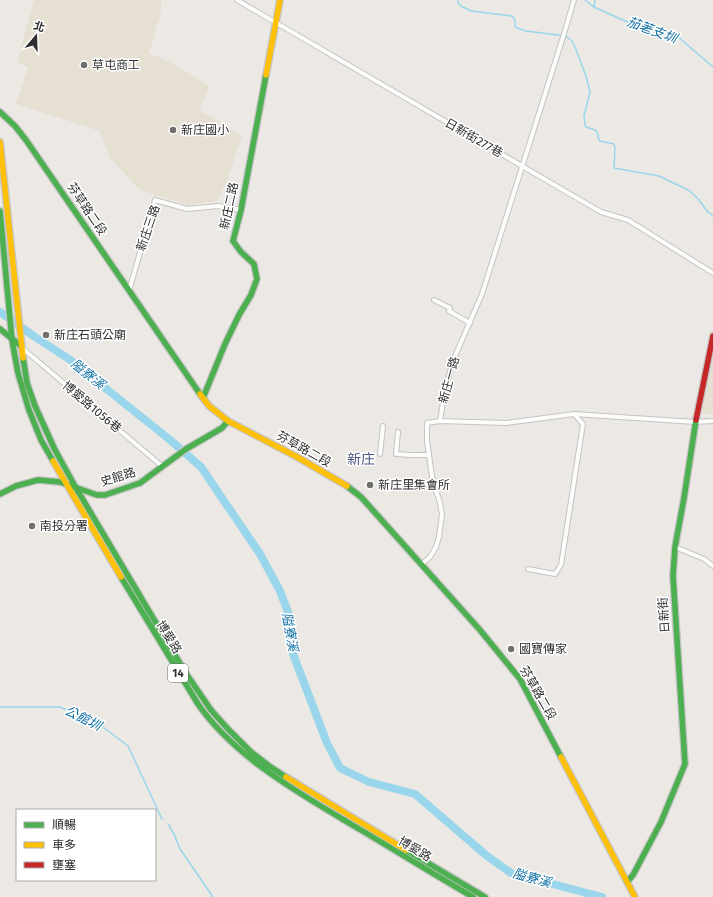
<svg xmlns="http://www.w3.org/2000/svg" width="713" height="897" viewBox="0 0 713 897" font-family="'Fira Sans','Noto Sans TC',sans-serif">
<style>
.education{fill:#e6e0d3}
.lines{fill:none;stroke-linecap:round;stroke-linejoin:round}
.stream{stroke:#99d6ec;stroke-width:1.5}
.river{stroke:#99d6ec;stroke-width:8}
.street-casing{stroke:#c5c4c5;stroke-width:6}
.fast-casing{stroke:#c5c4c5;stroke-width:8}
.slow-casing{stroke:#c5c4c5;stroke-width:8}
.jam-casing{stroke:#c5c4c5;stroke-width:8}
.street{stroke:#fcfcfb;stroke-width:4}
.fast{stroke:#4caf50;stroke-width:5.5}
.slow{stroke:#ffc107;stroke-width:5.5}
.jam{stroke:#c62828;stroke-width:5.5}
.poi-dot{fill:#706f6e;stroke:#fff;stroke-width:1.5}
.labels{text-anchor:middle;dominant-baseline:central;stroke-width:3;stroke-linejoin:round;paint-order:stroke}
.shield{fill:#fff;stroke:#6d6d6d;stroke-width:1}
.shield-label{font-size:11px;font-weight:bold;fill:#2e2e2e}
.poi-label{font-size:12px;fill:#2e2e2e;stroke:#fff;text-anchor:start}
.street-label{font-size:12px;fill:#2e2e2e;stroke:#fff}
.water-label{font-size:13px;font-style:italic;fill:#0d6fa3;stroke:#fff}
.quarter-label{font-size:14px;fill:#4d5680;stroke:#fff}
</style>
<rect width="100%" height="100%" fill="#ece8e4"/>
<g class="education">
<path d="M34,0H162L160,16L149,53L170,62L209,86L199,111L212,117L242,136L227,181L217,201L188,205L140,190L109,157L100,131L16,104L28,67L17,63Z"/>
<path d="M713,353V414H701L712,359Z"/>
</g>
<g class="lines">
<g class="stream">
<path d="M458,0V3L461,6L471,11L512,16L515,20V26L517,28L526,31L566,36L572,41L575,47L586,76L590,92L584,116L585,125L586,127L595,130L597,132L599,140L600,141L614,144L615,147L614,168L659,176L690,191L699,200L707,211L713,216"/>
<path d="M585,0L594,7L625,21L677,36L713,67"/>
<path d="M594,7L595,0"/>
<path d="M0,707H60L99,724L128,746L162,819"/>
<path d="M168,824L174,834L180,849L213,897"/>
</g>
<path class="river" d="M0,312L35,337L69,359L169,439L201,467L260,554L280,591L289,615L293,654L327,743L340,768L369,782L415,794L487,856L511,873L602,897"/>
<defs>
<g id="street">
<path d="M237,0L601,212L628,220L713,273"/>
<path d="M129,291L155,200L187,209L218,206L241,210"/>
<path d="M434,300L450,308L449,311L470,323"/>
<path d="M21,347L163,467"/>
<path d="M440,421L444,396L452,363L482,294L563,37L574,0"/>
<path d="M398,432L396,454L412,455H429"/>
<path d="M380,454L383,426"/>
<path d="M675,547L704,559L713,566"/>
<path d="M422,564L430,557L436,547L439,537L442,514L439,499L433,483L427,441V423L440,421L506,423L574,414L695,422L713,421"/>
<path d="M528,569L555,574L561,565L583,424L574,414"/>
</g>
<g id="fast">
<path d="M0,112L15,126L26,140L200,394"/>
<path d="M0,211L12,340L18,373L29,410L41,440L53,461"/>
<path d="M0,329L21,346"/>
<path d="M23,358L27,383L35,406L55,450L76,488L185,672L211,710L227,728L251,752L269,766L286,777"/>
<path d="M203,398L225,344L239,315L251,295L257,279L254,264L241,252L233,241L241,210L266,75"/>
<path d="M347,486L361,497L480,630L520,679L561,757"/>
<path d="M0,494L16,486L38,480L60,482L97,495H105L140,483L186,449L222,428L228,421"/>
<path d="M121,577L198,704C236,759 304,796 361,830C398,852 435,875 473,897"/>
<path d="M406,850L485,897"/>
<path d="M627,882L633,875L661,822L685,764L673,576L675,547L684,498L696,420"/>
</g>
<g id="slow">
<path d="M266,75L280,0"/>
<path d="M0,142L23,358"/>
<path d="M200,394L209,406L228,421L297,457L347,486"/>
<path d="M53,461L121,577"/>
<path d="M561,757L635,897"/>
<path d="M286,777L406,850"/>
</g>
<path id="jam" d="M696,420L713,336"/>
</defs>
<use href="#street" class="street-casing"/>
<use href="#fast" class="fast-casing"/>
<use href="#slow" class="slow-casing"/>
<use href="#jam" class="jam-casing"/>
<use href="#street" class="street"/>
<use href="#fast" class="fast"/>
<use href="#slow" class="slow"/>
<use href="#jam" class="jam"/>
</g>
<g class="poi-dot">
<circle cx="84" cy="65" r="4"/>
<circle cx="173" cy="130" r="4"/>
<circle cx="46" cy="335" r="4"/>
<circle cx="370" cy="485" r="4"/>
<circle cx="32" cy="526" r="4"/>
<circle cx="511" cy="649" r="4"/>
</g>
<g class="labels">
<rect class="shield" x="168" y="664" width="20" height="18" rx="3"/>
<g class="shield-label">
<text x="178" y="673">14</text>
</g>
<g class="poi-label">
<text x="92" y="65">草屯商工</text>
<text x="181" y="130">新庄國小</text>
<text x="54" y="335">新庄石頭公廟</text>
<text x="378" y="485">新庄里集會所</text>
<text x="40" y="526">南投分署</text>
<text x="519" y="649">國寶傳家</text>
</g>
<g class="street-label">
<text transform="translate(474 138) rotate(30)">日新街277巷</text>
<text transform="translate(229 206) rotate(-78)">新庄二路</text>
<text transform="translate(87 209) rotate(56)">芬草路二段</text>
<text transform="translate(148 228) rotate(-71)">新庄三路</text>
<text transform="translate(449 380) rotate(-75)">新庄一路</text>
<text transform="translate(92 407) rotate(40)">博愛路1056巷</text>
<text transform="translate(304 449) rotate(29)">芬草路二段</text>
<text transform="translate(118 477) rotate(-17)">史館路</text>
<text transform="translate(664 615) rotate(-94)">日新街</text>
<text transform="translate(169 637) rotate(59)">博愛路</text>
<text transform="translate(538 693) rotate(60)">芬草路二段</text>
<text transform="translate(415 849) rotate(31)">博愛路</text>
</g>
<g class="water-label">
<text transform="translate(652 30) rotate(20)">茄荖支圳</text>
<text transform="translate(88 374) rotate(39)">隘寮溪</text>
<text transform="translate(290 632) rotate(80)">隘寮溪</text>
<text transform="translate(83 718) rotate(26)">公館圳</text>
<text transform="translate(532 878) rotate(16)">隘寮溪</text>
</g>
<g class="quarter-label">
<text x="361" y="459">新庄</text>
</g>
</g>
<rect x="16" y="809" width="140" height="72" fill="#ffffff" stroke="#ababab"/>
<rect x="24" y="822" width="20" height="6" fill="#4caf50" stroke="#ababab"/>
<text x="52" y="829" font-size="12" fill="#2e2e2e">順暢</text>
<rect x="24" y="842" width="20" height="6" fill="#ffc107" stroke="#ababab"/>
<text x="52" y="849" font-size="12" fill="#2e2e2e">車多</text>
<rect x="24" y="862" width="20" height="6" fill="#c62828" stroke="#ababab"/>
<text x="52" y="869" font-size="12" fill="#2e2e2e">壅塞</text>
<g transform="translate(36 36) rotate(19)" stroke="#ffffff" stroke-width="3" paint-order="stroke">
<path d="M0-3L7 15L0 10L-7 15Z" fill="#2e2e2e"/>
<text y="-6" font-size="11" font-weight="bold" text-anchor="middle" fill="#2e2e2e">北</text>
</g>
</svg>
